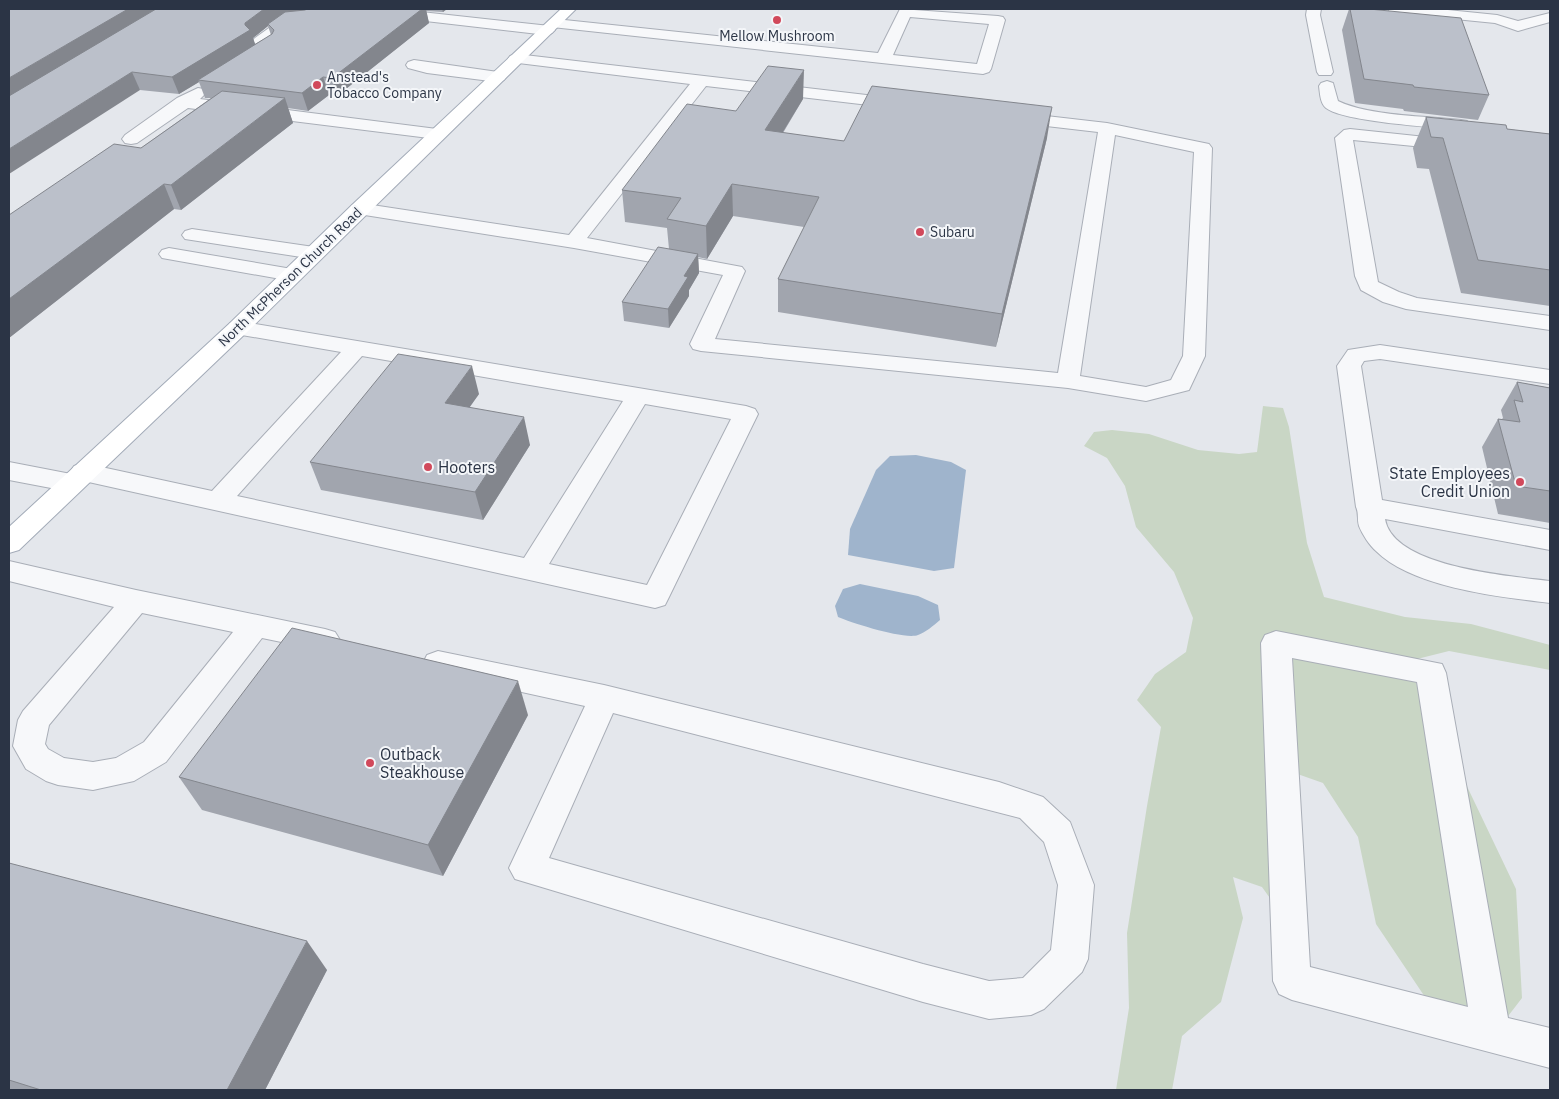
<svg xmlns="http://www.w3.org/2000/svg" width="1559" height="1099" viewBox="0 0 1559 1099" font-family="'IBM Plex Sans',sans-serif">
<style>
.green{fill:#c9d6c5}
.water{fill:#9fb4cc}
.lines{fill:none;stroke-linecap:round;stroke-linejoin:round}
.minor-casing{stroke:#a9aeb7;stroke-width:2}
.major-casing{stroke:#a3abb8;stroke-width:2}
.minor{fill:#f7f8fa;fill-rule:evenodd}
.major{fill:#fff;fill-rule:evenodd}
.wall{fill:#a1a5ae;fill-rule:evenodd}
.shaded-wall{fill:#83868d}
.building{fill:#bbc0ca;stroke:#83868d}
.poi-dot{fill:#d1495b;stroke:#f4f6f9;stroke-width:2}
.labels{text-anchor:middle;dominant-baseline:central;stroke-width:4;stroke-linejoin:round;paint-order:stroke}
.far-poi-label{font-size:14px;fill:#2b3445;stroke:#f4f6f9;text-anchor:start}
.far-street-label{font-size:14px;fill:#2b3445;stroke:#f4f6f9}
.poi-label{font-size:16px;fill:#2b3445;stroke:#f4f6f9;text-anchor:start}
</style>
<rect width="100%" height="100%" fill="#e4e7ec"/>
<path class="green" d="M1263,406L1283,408L1289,427L1307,543L1324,597L1405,617L1471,624L1550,645V670L1449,651L1409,661L1417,686L1453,757L1516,889L1522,998L1492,1037L1427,1000L1376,924L1358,837L1323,783L1289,771L1287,922L1262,887L1233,877L1243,918L1221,1002L1182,1036L1172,1090H1116L1129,1008L1127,933L1147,806L1161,727L1137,700L1155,674L1186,652L1193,618L1174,572L1136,527L1125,486L1107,458L1084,446L1094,432L1112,430L1149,434L1198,450L1239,454L1257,452Z"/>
<g class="water">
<path d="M916,455L951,462L966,470L954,568L934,571L848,555L850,529L876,470L890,456Z"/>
<path d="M860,584L918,596L938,605L940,620C933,626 926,632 918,635C905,640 852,623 838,617L835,606L843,589Z"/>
</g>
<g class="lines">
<defs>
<g id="minor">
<path d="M314,9H331L309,25L289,27L270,41L278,47L276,50L253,65H241L239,62L259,47L252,41L255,38L280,20L300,18Z"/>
<path d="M349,9H394L550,26L548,23L550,20L555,19L878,53L900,9L998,16L1003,17L1005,20L991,69L989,72L983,74L552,27L555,30L552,33L547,35L356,13L351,12ZM910,17L989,24L977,64L893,55Z"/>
<path d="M1307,9H1321L1320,15L1333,72L1331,75H1319L1317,72L1306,15Z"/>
<path d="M1388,9H1438L1497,15L1518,21L1550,13V22L1518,31L1495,23L1395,13L1390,12Z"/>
<path d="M516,54L909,100L911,104L909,108L903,109L706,86L587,238L742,267L745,271L715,339L1058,373L1098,132L1012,122L1006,121L1003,117L1006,113L1012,112L1107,123L1209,144L1212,148L1205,356L1189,390L1146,401L1068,388L701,351L693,349L690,344L723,275L574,248L352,213L349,209L352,205L359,203L569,235L690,84L510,62L508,59L510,56ZM1115,135L1194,152L1183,356L1171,380L1146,387L1080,376Z"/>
<path d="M414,60L498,72L504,74L506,77L504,80L498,82L427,73L408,68L406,65L408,62Z"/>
<path d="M1327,81L1333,83L1338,101C1369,116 1426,116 1461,120L1467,121L1470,125L1467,129L1461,130C1435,127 1344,122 1326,108C1320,103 1320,93 1319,86L1321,83Z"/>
<path d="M198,88L204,89L206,93L200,99L437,129L443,130L446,134L443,138L437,139L188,108L137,143L131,144L125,143L122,139L125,135L177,98Z"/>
<path d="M1350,129L1454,140L1460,141L1463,145L1460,149L1454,150L1353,140L1378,282L1399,292L1417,298L1550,316V330L1406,309L1383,302L1361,290L1355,276L1335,138L1344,130Z"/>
<path d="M192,229L314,247L321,249L324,253L321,257L314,259L185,239L182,235L185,231Z"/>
<path d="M169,248L292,269L299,271L302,275L299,279L292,281L162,258L159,254L162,250Z"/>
<path d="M238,321L746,406L755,409L758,414L669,597L665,605L655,608L84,481L85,483L81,489L72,492L9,480V462L71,474L70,472L74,466L83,463L212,491L341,352L230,333L227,328L230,323ZM362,356L623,401L524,558L237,496ZM645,404L731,419L647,585L549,564Z"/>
<path d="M1380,345L1550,370V384L1380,359L1364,361L1361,366L1382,500L1550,530V550L1385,519C1393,568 1512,576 1550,581V603C1501,597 1413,588 1376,551C1370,546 1362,534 1359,526C1357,519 1359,513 1356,507L1337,366L1348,350Z"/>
<path d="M9,561L136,590L325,629L335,632L340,640L335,648L325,651L262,638L166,762L134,781L93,790L58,785L46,781L26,769L13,746L18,720L23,711L114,607L9,581ZM142,613L233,632L144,742L116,758L93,762L64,758L48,749L45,744L49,725Z"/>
<path d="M1276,631L1442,664L1446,673L1508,1018L1550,1028V1068L1292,1000L1279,994L1273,981L1261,643L1265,635ZM1292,658L1417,682L1468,1007L1310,967Z"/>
<path d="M438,651L604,685L999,782L1043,797L1070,822L1094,885L1088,959L1082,972L1044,1009L1031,1015L989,1019L923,1002L515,879L509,868L585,706L427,671L423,663L427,655ZM613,713L1020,818L1044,842L1058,885L1051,950L1023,978L989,981L923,964L549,858Z"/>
</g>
<path id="major" d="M561,9H576L246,333L19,550L9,553V527L230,323L352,205Z"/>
</defs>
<use href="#minor" class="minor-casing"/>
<use href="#major" class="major-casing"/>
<use href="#minor" class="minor"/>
<use href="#major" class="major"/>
</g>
<g class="wall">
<path d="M9,9H447L443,12L426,11L429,23L337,96L329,95L308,111L288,108L293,123L181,210L174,209L9,338V215L141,148L211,98H205L199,82L179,94L140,90ZM268,26L271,35L255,44L253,38Z"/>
<path d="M1349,9H1369L1489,95L1478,120L1404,111L1403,109L1355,103L1342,30Z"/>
<path d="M803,99L783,133L844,141L1047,138L996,347L778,312V279L804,227L733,216L707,259L698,257L699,273L689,290V296L669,328L624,321L622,302L669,249L667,228L625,222L622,190L736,111Z"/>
<path d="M1426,117L1507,129L1550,134V306L1461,293L1429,169L1417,168L1413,148Z"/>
<path d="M1517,382L1550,388V523L1498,514L1482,447L1498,419H1502L1503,418L1501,410Z"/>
<path d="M479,394L469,407L530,445L483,520L321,490L310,462Z"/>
<path d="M528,715L443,876L202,810L179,777Z"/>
<path d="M9,863L327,970L265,1090H9Z"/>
</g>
<g class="shaded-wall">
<path d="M128,9H163L9,101V78Z"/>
<path d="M264,9H311L268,24V26L253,38L256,47L198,80L199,82L179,94L172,77L245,25V23Z"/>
<path d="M422,9H426L429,23L337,96L332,78Z"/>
<path d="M442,9H447L443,12Z"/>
<path d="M804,70L803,99L765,161V130Z"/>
<path d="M132,72L140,90L9,174V149Z"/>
<path d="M323,77L329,95L308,111L302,93Z"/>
<path d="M285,98L293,123L181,210L171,185Z"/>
<path d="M1052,107L1047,138L996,347L1002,314Z"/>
<path d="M164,184L174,209L9,338V299Z"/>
<path d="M732,184L733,216L707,259L706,226Z"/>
<path d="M698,254L699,273L689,290V296L669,328L668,309L684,276Z"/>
<path d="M472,366L479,394L453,431L445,403Z"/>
<path d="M524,417L530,445L483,520L475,492Z"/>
<path d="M518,681L528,715L443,876L428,845Z"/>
<path d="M307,941L327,970L265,1090H227Z"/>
</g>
<g class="building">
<path d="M9,9H128L9,78Z"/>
<path d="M156,9H264L245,23V25L250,30L172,77L132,72L9,149V96Z"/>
<path d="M307,9H422L332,78L323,77L302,93L198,80L272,34L274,30L268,24L285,12L305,10Z"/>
<path d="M1350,9H1369L1461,18L1489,95L1414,87L1413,85L1364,79Z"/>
<path d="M768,66L804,70L765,130L844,141L872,86L1052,107L1002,314L778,279L819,197L732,184L706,226L667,219L681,198L622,190L687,104L736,111Z"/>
<path d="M222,91L285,98L171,185L164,184L9,299V215L114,144L141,148Z"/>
<path d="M1426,117L1506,125L1507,129L1550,134V270L1478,260L1443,138L1431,137Z"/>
<path d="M658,247L698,254L684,276L688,277L668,309L622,302Z"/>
<path d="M398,354L472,366L445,403L524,417L475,492L310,462Z"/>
<path d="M1517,382L1550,388V491L1516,486L1498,419L1520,422L1514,400L1523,402Z"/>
<path d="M292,628L518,681L428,845L179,777Z"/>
<path d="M9,863L307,941L227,1090H41L9,1080Z"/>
</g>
<g class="poi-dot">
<circle cx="777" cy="20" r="5"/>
<circle cx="317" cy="85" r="5"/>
<circle cx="920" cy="232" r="5"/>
<circle cx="428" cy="467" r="5"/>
<circle cx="1520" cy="482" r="5"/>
<circle cx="370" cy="763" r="5"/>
</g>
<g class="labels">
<g class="far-poi-label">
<text x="777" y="36" text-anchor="middle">Mellow Mushroom</text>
<text x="327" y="77">Anstead's<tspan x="327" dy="16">Tobacco Company</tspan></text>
<text x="930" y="232">Subaru</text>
</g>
<g class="far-street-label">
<text transform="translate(290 277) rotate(-44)">North McPherson Church Road</text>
</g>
<g class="poi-label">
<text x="438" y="467">Hooters</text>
<text x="1510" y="473" text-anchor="end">State Employees<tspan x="1510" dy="18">Credit Union</tspan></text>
<text x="380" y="754">Outback<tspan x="380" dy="18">Steakhouse</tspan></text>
</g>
</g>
<rect width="1559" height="1099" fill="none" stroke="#2b3445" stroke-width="20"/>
</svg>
